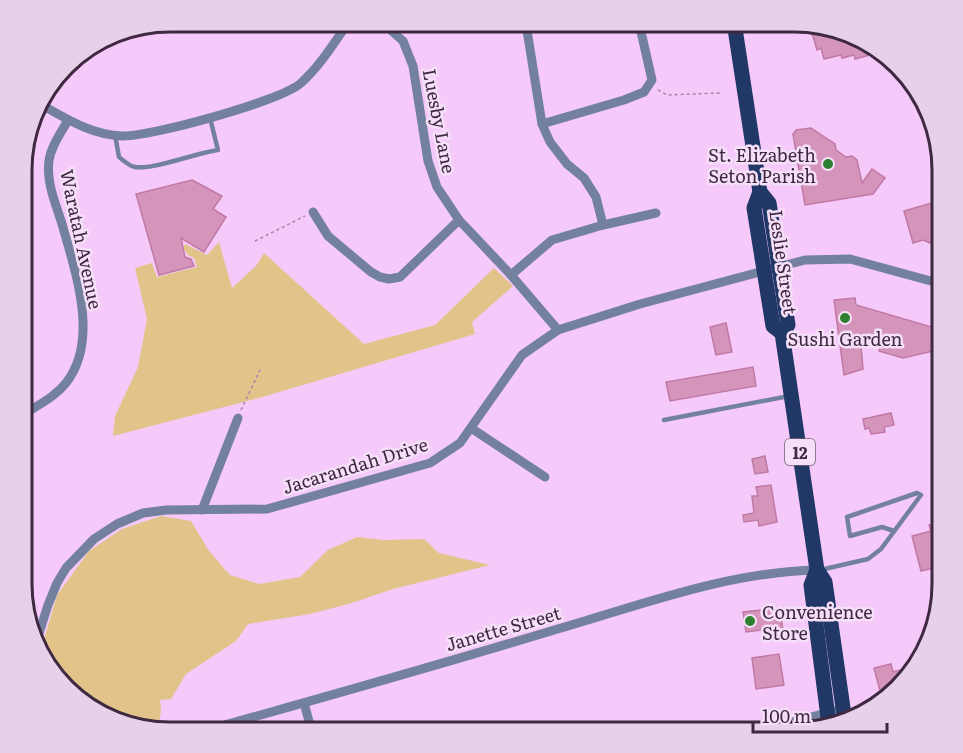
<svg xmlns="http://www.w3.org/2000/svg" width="963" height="753" viewBox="0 0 963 753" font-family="Literata,serif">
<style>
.green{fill:#e2c48a}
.building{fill:#d595bb;stroke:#c079a4;stroke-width:1.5}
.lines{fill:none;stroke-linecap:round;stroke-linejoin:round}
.path{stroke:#a683a9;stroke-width:1.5;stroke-dasharray:3 3;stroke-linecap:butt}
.service{stroke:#73819e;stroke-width:4.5}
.minor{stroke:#73819e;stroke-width:9}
.tertiary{stroke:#73819e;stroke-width:12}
.primary{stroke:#213867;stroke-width:15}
.poi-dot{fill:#2d812e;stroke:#f6dff8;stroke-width:2}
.labels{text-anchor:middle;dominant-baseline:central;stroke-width:5;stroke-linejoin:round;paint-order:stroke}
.shield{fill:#f6dff8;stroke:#766078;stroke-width:1.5}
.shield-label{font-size:16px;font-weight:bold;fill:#3f2941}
.street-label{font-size:18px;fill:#3f2941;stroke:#f6dff8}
.poi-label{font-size:18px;fill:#3f2941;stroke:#f6dff8;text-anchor:end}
.rim{fill:none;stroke:#3f2941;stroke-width:3}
</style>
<rect width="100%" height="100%" fill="#f6c9fb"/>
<g class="green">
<path d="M219,242L232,288L256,266L264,253L364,344L435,325L494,268L513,286L472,322L475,334L259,398L113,436L115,416L138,367L147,319L135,268L152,263L157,277L197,267L194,258L188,255L183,248L185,244L207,255Z"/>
<path d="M161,516L191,521L209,551L230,575L259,584L300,577L328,550L357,537L383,540L424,539L439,553L490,565L393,589L352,603L310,614L248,624L236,641L186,674L171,699L160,700L161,710L158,730L155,731L113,721L71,695L40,653L57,595L89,551L122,529Z"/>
</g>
<g class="building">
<path d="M809,23L851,32L881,52L855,59L854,55L842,58L841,55L824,59L821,48L817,50Z"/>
<path d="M811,128L835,144L836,150L846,157L852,156L857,160L862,183L872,169L885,178L873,194L805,205L793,134L796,130Z"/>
<path d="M192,180L222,196L213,209L226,217L204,252L181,238L185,257L191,259L194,266L159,275L136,194Z"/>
<path d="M942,200V248L923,240L913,243L904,211Z"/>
<path d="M855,298L856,305L942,330V349L903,358L879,351L881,344L861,346L863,369L844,375L834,300Z"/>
<path d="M726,323L732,352L716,355L710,327Z"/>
<path d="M753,367L756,386L670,401L666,382Z"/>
<path d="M891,413L894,425L884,427L885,432L871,434L869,428L865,429L863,419Z"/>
<path d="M765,456L768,472L755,474L752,459Z"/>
<path d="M771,485L777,522L759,526L758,520L744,522L743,515L754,513L752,496H758L756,487Z"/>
<path d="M939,523L940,528L942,527V591H939L933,568L921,571L912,536L931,531L929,525Z"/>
<path d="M780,608L783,631L770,633L769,629L746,632L743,612Z"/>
<path d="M779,654L784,685L756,689L752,658Z"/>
<path d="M891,664L893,672L915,666L905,682L882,698L874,668Z"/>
</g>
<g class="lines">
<g class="path">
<path d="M658,90L667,95L720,93"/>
<path d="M255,241L305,216"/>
<path d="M241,410L260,370"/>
</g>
<g class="service">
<path d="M115,135L119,157C124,161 129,166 135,167C153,170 196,153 218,150L210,118"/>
<path d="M664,420L789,396"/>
<path d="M820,570L868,559L881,549L921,495L917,493L847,517L850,536L882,527L894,531"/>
</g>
<g class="minor">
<path d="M526,24L542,124L550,142L567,164L584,178L596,197L603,225"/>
<path d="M386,26L403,41L413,66L428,161L437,187L459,220L511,275L558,330"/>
<path d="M38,103C65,118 91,135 122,136C150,137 281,101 301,83C319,67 332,46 346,26"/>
<path d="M542,124L624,100L644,92L652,80L639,23"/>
<path d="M313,212L328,236L371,272L380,277L389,279L400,277L459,220"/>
<path d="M511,275L552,240L603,225L656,213"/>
<path d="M22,416C37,405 54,398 66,383C100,340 75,271 62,224C56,204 46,183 49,161C51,146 61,133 68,120"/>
<path d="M471,428L545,477"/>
<path d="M202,510L238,418"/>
<path d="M35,646L48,605L57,583L66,568L94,539L117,524L143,513L166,510L267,509L430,463L460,443L522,355L558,330L640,304L805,260L850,259L942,284"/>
<path d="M304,703L312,732"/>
<path d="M200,732C318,699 435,666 551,631C638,606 726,572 817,570"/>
</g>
<path class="tertiary" d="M761,732L836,712"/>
<g class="primary">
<path d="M734,22L760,192L769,203L788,325L782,333"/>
<path d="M760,192L754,208L773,326L782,333L817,570L825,582L845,722"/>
<path d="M817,570L811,585L829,725"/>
</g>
</g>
<g class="poi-dot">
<circle cx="828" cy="164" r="6"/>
<circle cx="845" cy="318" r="6"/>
<circle cx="750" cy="621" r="6"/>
</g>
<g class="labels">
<rect class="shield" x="785" y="439" width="30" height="26" rx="4.5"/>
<g class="shield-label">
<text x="800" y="452">12</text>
</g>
<g class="street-label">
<text transform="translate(440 121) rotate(79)">Luesby Lane</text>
<text transform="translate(82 239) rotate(78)">Waratah Avenue</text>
<text transform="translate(784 262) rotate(82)">Leslie Street</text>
<text transform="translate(355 465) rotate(-17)">Jacarandah Drive</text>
<text transform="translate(503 628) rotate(-16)">Janette Street</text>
</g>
<g class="poi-label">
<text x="816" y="154">St. Elizabeth<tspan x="816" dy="21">Seton Parish</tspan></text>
<text x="845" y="338" text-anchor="middle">Sushi Garden</text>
<text x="762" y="611" text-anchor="start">Convenience<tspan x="762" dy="21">Store</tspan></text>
</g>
</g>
<path d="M0 0H963V753H0ZM170 32H794A138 138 0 0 1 932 170V584A138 138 0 0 1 794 722H170A138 138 0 0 1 32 584V170A138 138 0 0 1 170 32Z" fill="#e7d0e9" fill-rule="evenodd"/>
<path class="rim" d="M170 32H794A138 138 0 0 1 932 170V584A138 138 0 0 1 794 722H170A138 138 0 0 1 32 584V170A138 138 0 0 1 170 32Z"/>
<path d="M753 723v9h134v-9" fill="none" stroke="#3f2941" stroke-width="3"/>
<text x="762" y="723" font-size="18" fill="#3f2941" stroke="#f6dff8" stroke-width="4.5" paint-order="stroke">100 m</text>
</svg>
